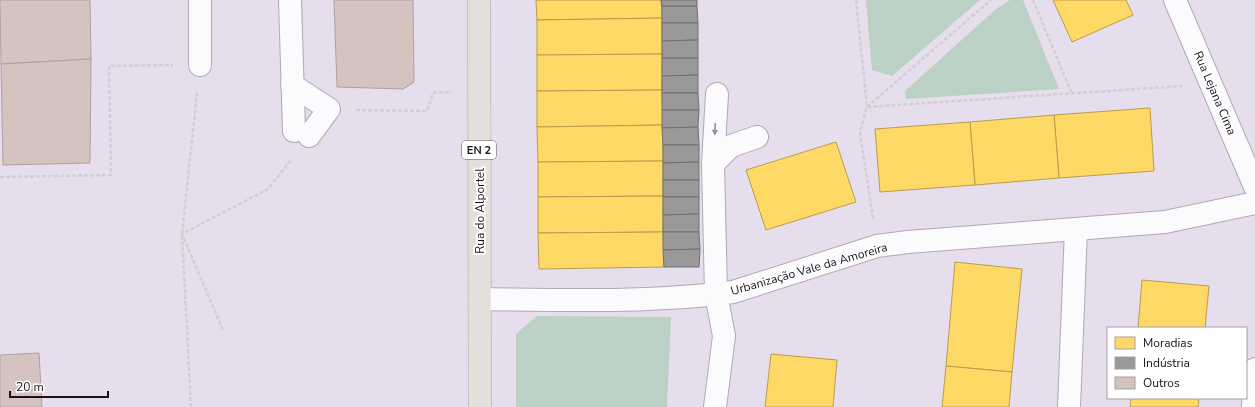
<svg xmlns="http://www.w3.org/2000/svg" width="1255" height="407" viewBox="0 0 1255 407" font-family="'Nunito Sans',sans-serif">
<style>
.green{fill:#bbd1c6}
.homes{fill:#ffd966;stroke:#b99d4f}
.industry{fill:#999;stroke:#727073}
.building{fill:#d4c3be;stroke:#aaa2a5}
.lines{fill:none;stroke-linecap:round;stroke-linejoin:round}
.street-casing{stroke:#b0a9b5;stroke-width:24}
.primary-casing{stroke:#c3bfc6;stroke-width:24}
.path{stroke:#d1cfd3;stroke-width:2.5;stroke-dasharray:4 2;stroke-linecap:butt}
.street{stroke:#fbfafc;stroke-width:22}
.primary{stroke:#e3dfda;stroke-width:22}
.oneway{fill:#949196}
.labels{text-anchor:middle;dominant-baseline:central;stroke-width:4;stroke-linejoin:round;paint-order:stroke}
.shield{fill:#fff;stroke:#5c585f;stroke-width:1}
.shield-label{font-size:11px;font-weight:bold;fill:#16111a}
.street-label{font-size:12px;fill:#16111a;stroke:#fff}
</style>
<rect width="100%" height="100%" fill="#e6dded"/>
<g class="green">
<path d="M866,0H980L892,76L872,70Z"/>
<path d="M1010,0H1023L1059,89L906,99L905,91L996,9Z"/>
<path d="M537,316L671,317L667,407H516V334Z"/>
</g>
<g class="homes">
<path d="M536,0H661L662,18L537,20Z"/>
<path d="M1053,0H1126L1133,15L1072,42Z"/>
<path d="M662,18V54L537,55V20Z"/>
<path d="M662,54V90L537,91V55Z"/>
<path d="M662,90L663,125L537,127V91Z"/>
<path d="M1150,108L1154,171L1059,178L1054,115Z"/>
<path d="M1054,115L1059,178L975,185L970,122Z"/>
<path d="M970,122L975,185L880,192L875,129Z"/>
<path d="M663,125V161L538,162L537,127Z"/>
<path d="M836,142L856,202L766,230L746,170Z"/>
<path d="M663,161V196L538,197V162Z"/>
<path d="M663,196V232L538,233V197Z"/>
<path d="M663,232L664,267L539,269L538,233Z"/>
<path d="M955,262L1022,269L1012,372L946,366Z"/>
<path d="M1142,280L1209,286L1205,328H1138Z"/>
<path d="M771,354L837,360L833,407H765Z"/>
<path d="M946,366L1012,372L1009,407H942Z"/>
<path d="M1131,398H1199L1198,407H1130Z"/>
</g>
<g class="industry">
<path d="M661,0H697V6H662Z"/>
<path d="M662,6H697L698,23H662Z"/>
<path d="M662,23H698V40L662,41Z"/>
<path d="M698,40V58H662V41Z"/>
<path d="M662,58H698V75L662,76Z"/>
<path d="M698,75V93H662V76Z"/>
<path d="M662,93H698L699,110H662Z"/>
<path d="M662,110H699L698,127L662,128Z"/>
<path d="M698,127L699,145H663L662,128Z"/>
<path d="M663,145H699V162L663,163Z"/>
<path d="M699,162V180H663V163Z"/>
<rect x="663" y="180" width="36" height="17"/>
<path d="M663,197H699V214L663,215Z"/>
<path d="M699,214V232H663V215Z"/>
<path d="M663,232H699L700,249L663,250Z"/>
<path d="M700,249L699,267H664L663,250Z"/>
</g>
<g class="building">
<path d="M0,0H90L91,59L1,64Z"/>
<path d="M334,0H413L414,82L403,89L337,87Z"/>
<path d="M91,59L90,163L3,165L1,64Z"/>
<path d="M39,353L42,407H0V355Z"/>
</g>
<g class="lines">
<defs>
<g id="street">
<path d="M290,0L294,131"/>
<path d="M1175,0L1255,187"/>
<path d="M200,65V0"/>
<path d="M292,85L329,109L309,136"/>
<path d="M713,164L731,146L757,137"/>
<path d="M480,299C564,300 650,303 733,292L877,246L908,242L1165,222L1255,203"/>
<path d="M715,407L724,336L716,294L713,164L717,94"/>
<path d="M1069,407L1076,229"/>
<path d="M1253,407L1255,369"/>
</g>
<path id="primary" d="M479,0L480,407"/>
</defs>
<use href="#street" class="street-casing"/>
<use href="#primary" class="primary-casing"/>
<g class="path">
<path d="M856,0L867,107L1182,86"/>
<path d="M1033,0L1072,94"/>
<path d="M356,110L427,111L433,93L452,92"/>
<path d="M0,177L111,175L109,66L173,65"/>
<path d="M873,219L860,132L867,107L991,0"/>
<path d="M223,330L182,234L268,189L291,160"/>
<path d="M191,407L182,234L197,93"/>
</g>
<use href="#street" class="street"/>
<use href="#primary" class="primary"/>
</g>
<defs><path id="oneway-solid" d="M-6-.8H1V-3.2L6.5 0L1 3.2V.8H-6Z"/></defs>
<use class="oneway" href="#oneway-solid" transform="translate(715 129) rotate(93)"/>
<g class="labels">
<rect class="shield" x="462" y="141" width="34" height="18" rx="3"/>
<g class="shield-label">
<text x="479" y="150">EN 2</text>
</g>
<g class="street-label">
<text transform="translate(1215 93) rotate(67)">Rua Lejana Cima</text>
<text transform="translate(480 211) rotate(-90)">Rua do Alportel</text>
<text transform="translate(809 269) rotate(-16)">Urbanização Vale da Amoreira</text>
</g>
</g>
<rect x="1107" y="327" width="140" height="72" fill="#ffffff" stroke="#a2a0a3"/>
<rect x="1115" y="337" width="20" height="12" fill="#ffd966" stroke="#a2a0a3"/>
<text x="1143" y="347" font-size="12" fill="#16111a">Moradias</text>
<rect x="1115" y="357" width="20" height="12" fill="#999999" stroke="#a2a0a3"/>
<text x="1143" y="367" font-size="12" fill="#16111a">Indústria</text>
<rect x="1115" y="377" width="20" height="12" fill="#d4c3be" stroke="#a2a0a3"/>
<text x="1143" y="387" font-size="12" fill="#16111a">Outros</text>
<path d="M10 391v6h98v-6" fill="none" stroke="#16111a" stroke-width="2"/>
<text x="16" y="391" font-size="12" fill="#16111a" stroke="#ffffff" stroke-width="3" paint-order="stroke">20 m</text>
</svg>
